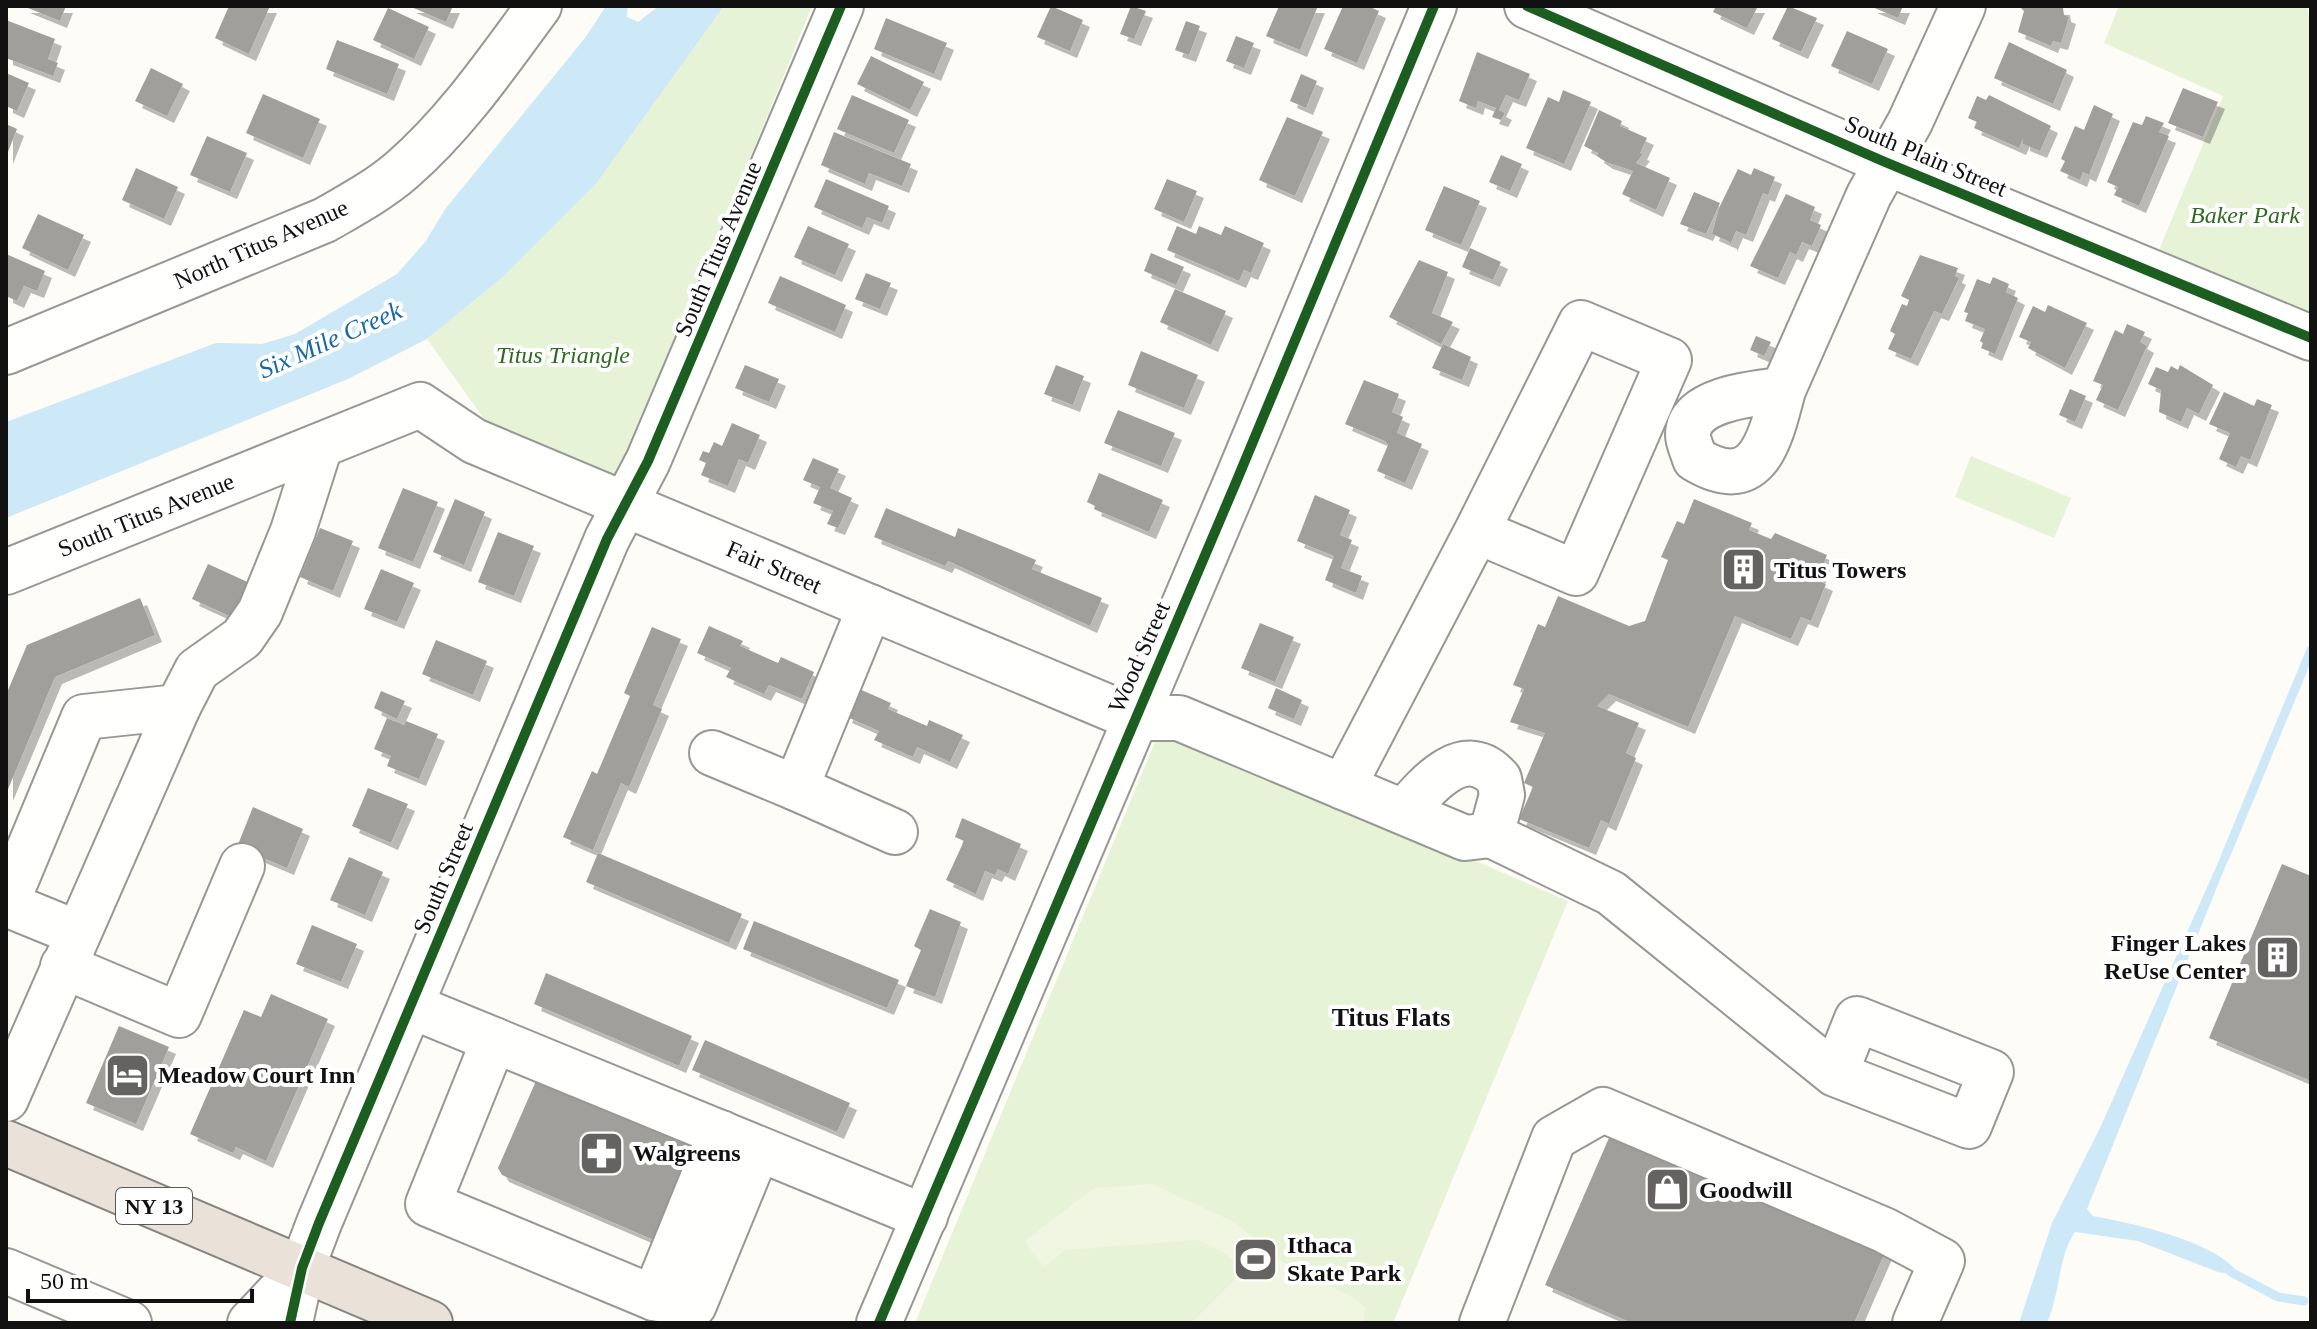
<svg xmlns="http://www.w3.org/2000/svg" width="2317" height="1329" viewBox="0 0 2317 1329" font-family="'Times New Roman',serif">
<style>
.green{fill:#e7f3d7}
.pitch{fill:#f0f6e1}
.water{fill:#cde8f7}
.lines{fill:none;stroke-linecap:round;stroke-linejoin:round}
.stream{stroke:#cde8f7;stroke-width:9}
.building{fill:#a19f9c;filter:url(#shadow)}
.minor-casing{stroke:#979795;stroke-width:48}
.highway-casing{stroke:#858482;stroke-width:48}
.minor{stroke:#fffffe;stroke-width:44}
.highway{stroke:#eae1d8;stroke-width:44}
.cycleway-casing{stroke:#fff;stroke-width:15}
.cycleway{stroke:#1b5e20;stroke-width:10}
.labels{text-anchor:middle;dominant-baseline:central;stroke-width:8;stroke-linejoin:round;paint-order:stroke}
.shield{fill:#fff;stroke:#585858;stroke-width:2}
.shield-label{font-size:22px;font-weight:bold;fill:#111}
.street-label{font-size:24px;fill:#111;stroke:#fff}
.park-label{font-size:24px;font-style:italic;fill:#2f6b1f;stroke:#fff}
.poi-label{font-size:24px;font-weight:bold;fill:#111;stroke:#fff;text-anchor:start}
.water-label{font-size:26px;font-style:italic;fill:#1768a6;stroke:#fff}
.neighbourhood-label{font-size:26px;font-weight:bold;fill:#111;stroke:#fff}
</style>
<defs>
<filter id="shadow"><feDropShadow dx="7" dy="7" stdDeviation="0" flood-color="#0004"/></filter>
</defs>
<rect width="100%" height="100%" fill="#fdfcf7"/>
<g class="green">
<path d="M724,6H812L618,482L494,433L427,339L503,277L596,184Z"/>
<path d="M2119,6H2307L2311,26V316L2159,250L2223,96L2104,43Z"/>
<path d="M1971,456L2071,498L2054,538L1955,497Z"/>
<path d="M1159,732H1178L1568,901L1393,1323H915Z"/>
</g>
<path class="pitch" d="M1152,1184L1236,1223L1290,1268L1351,1296L1365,1307L1363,1323H1191L1244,1270L1223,1252L1199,1240L1065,1250L1044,1267L1025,1241L1094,1188Z"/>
<g class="water">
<path d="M606,6H628L627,17L638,22L659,6H724L596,184L503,277L427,339L348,379L6,518V422L216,343L262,344L295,334L397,274L425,242L446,208L585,38Z"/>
<path d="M2225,847L2232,850L2087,1209L2093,1216C2131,1223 2221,1242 2240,1276L2218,1272L2138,1241L2075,1232C2058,1256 2060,1295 2047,1323H2019L2052,1223L2100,1128Z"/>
</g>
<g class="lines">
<g class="stream">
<path d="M2225,857L2311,650"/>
<path d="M2231,1272L2278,1297L2304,1301"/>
</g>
</g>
<g class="building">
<path d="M23,6H66L60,21Z"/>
<path d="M229,6H270L249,54L215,38Z"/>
<path d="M409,6H453L446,22Z"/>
<path d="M1051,6L1083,20L1070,51L1037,37Z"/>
<path d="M1131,6L1146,11L1134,39L1120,34Z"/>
<path d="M1279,6H1318L1300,50L1266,36Z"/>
<path d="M1343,6H1368L1379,11L1357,63L1324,49Z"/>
<path d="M1716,6H1758L1747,28L1713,12Z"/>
<path d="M1788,6L1817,18L1801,52L1772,39Z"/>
<path d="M1870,6H1903L1898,18Z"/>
<path d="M2019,6L2063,8L2064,15L2069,17L2061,43L2053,41L2051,46L2018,32L2024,11Z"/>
<path d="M388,8L429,27L414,59L373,40Z"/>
<path d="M886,18L947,43L934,74L874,49Z"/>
<path d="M6,20L55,39L48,59L58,63L53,76L6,58Z"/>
<path d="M1186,21L1200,26L1189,55L1175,50Z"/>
<path d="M1847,31L1888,49L1872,84L1831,66Z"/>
<path d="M1236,36L1254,43L1244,68L1226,61Z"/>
<path d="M337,40L399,64L387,94L326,69Z"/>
<path d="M2009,42L2067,70L2053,104L1994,78Z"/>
<path d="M1477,52L1530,74L1519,100L1506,95L1499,110L1505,113L1501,120L1492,117L1496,108L1478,101L1476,108L1459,101Z"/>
<path d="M871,56L924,82L910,110L857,84Z"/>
<path d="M151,68L183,84L167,116L135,101Z"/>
<path d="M6,73L29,83L17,111L6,106Z"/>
<path d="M1301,74L1317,81L1306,108L1290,101Z"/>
<path d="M2183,88L2218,102L2203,137L2168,123Z"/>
<path d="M1563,90L1591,102L1564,164L1526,148L1548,97L1559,102Z"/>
<path d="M263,94L320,119L303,158L246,133Z"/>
<path d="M852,95L909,120L894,153L837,129Z"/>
<path d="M1989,95L2051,126L2040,151L2023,144V139L2019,148L1974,128L1977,122L1968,118L1977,96L1986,100Z"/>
<path d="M2094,105L2113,114L2089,175L2083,172L2080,180L2060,171L2065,161L2061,159L2075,126L2084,130Z"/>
<path d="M1599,110L1622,121L1620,126L1647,138L1640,153L1643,154L1636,163L1670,178L1656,210L1622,194L1633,171L1606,162L1597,156L1598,153L1584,146Z"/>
<path d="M2146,116L2164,123L2159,132L2169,136L2139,206L2114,195L2118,187L2107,182L2133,122L2142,125Z"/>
<path d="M1287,117L1323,132L1295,196L1259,180Z"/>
<path d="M6,124L17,129L6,157Z"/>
<path d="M834,132L911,164L902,186L869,173L865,184L821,165Z"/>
<path d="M207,136L247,153L230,192L190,175Z"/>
<path d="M1501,155L1522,164L1510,191L1489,182Z"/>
<path d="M136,168L178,187L164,219L122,200Z"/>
<path d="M1754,168L1775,177L1768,195L1763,193L1746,235L1736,231L1730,245V242L1712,234L1719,208L1738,169L1751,175Z"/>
<path d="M826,179L889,206L882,223L867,217L862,228L814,207Z"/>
<path d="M1167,179L1197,191L1184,222L1154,209Z"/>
<path d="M1444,186L1480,201L1461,245L1425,230Z"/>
<path d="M1694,192L1720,203L1706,234L1680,224Z"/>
<path d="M1786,194L1815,207L1810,220L1821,225L1812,246L1802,242L1796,255L1790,252L1778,278L1750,266Z"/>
<path d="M38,214L84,235L68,270L22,248Z"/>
<path d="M808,226L849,244L835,275L794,257Z"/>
<path d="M1177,226L1196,234L1199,226L1221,235L1225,226L1264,243L1251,273L1244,270L1239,281L1167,250Z"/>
<path d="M1470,248L1501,262L1493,280L1462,267Z"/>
<path d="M1151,253L1184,267L1176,285L1144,271Z"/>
<path d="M6,254L45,271L37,291L24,286L17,301L6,296Z"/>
<path d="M1920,255L1958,268L1955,276L1959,278L1942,314L1934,311L1911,359L1888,349L1895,334L1890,331L1902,304L1907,306L1909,300L1901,296Z"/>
<path d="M1419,260L1448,272L1432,313L1453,322L1441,344L1389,317Z"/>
<path d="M866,273L891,283L880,309L855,299Z"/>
<path d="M780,276L846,305L835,332L768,303Z"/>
<path d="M1993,277L2009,284L2006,292L2018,298L1995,354L1981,348L1983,343L1980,341L1985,329L1965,321L1968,313L1964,312L1977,279L1990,284Z"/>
<path d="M1175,289L1226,311L1211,345L1160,322Z"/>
<path d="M2048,305L2087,323L2065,368L2028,348L2031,342L2019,337L2033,306L2045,312Z"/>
<path d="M2127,324L2145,332L2140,342L2147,346L2118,410L2096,400L2103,385L2093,381L2115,330L2123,334Z"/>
<path d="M1756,336L1771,342L1764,356L1750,350Z"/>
<path d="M1443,344L1471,357L1462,380L1432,368Z"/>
<path d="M1141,351L1198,375L1184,408L1128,385Z"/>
<path d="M745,365L779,379L769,402L735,388Z"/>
<path d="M1056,365L1084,376L1073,405L1044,394Z"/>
<path d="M2180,365L2213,385L2199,414L2187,408L2181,422L2159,412L2161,390L2148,384L2156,367L2168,372L2171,366L2178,370Z"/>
<path d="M1364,380L1399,394L1392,412L1403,417L1397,433L1422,444L1405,483L1377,471L1388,445L1385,441L1345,424Z"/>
<path d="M2070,389L2086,396L2075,422L2059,415Z"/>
<path d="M2224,392L2254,406L2257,399L2272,405L2250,460L2241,456L2236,467L2219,459L2230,433L2209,424Z"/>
<path d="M1118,410L1175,433L1161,466L1104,443Z"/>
<path d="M732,423L760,435L748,463L739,459L728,486L701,475L706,463L699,460L703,451L709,453L714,442L722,446Z"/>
<path d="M813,458L839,469L830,488L852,498L838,528L827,524L833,511L813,503L820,487L803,480Z"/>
<path d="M1099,473L1163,500L1149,532L1094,509L1095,506L1087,502Z"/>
<path d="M403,488L438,502L413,562L378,548Z"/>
<path d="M1315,495L1350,510L1340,535L1352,540L1341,568L1362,576L1356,593L1325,580L1334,556L1297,541Z"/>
<path d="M455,499L485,512L464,565L433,552Z"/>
<path d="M1694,499L1752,523L1749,530L1771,539L1775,533L1827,555L1817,580L1826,584L1811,621L1801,617L1791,639L1735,616L1688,727L1609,694L1597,706L1639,723L1626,753L1636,758L1609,824L1601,820L1589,848L1519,819L1533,787L1524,783L1545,733L1510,722L1524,689L1513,685L1538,624L1545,627L1558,596L1629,626L1645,621L1668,560L1661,557L1677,521L1684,524Z"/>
<path d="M886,508L955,537L958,528L1036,560L1032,569L1102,598L1090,626L948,561L945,566L874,537Z"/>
<path d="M320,528L353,541L333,591L300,577Z"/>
<path d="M498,532L534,546L514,596L478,582Z"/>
<path d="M208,564L252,584L236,619L192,599Z"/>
<path d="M381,569L414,583L397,622L364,609Z"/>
<path d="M140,598L155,635L55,677L6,794V695L27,645Z"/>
<path d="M1260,623L1294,637L1275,682L1241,668Z"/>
<path d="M709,626L743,641L740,646L778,663L781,657L814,672L802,699L769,685L764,694L726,677L731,668L697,653Z"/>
<path d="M652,627L681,639L653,705L662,709L629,787L621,783L593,850L563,837L592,771L597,774L630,696L624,693Z"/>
<path d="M436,640L487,661L473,695L422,674Z"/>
<path d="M857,688L891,703L888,709L927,726L929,720L963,735L950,762L917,747L913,757L874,740L879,731L845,716Z"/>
<path d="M1276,688L1302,700L1294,719L1268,708Z"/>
<path d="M381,691L405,701L397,719L374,708Z"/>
<path d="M387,718L404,725L406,721L438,734L419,779L387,766L391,756L374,749Z"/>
<path d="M368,788L408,804L391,843L352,826Z"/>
<path d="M253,807L303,829L287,868L237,847Z"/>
<path d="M962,818L1021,844L1008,874L998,869L995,875L985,871L976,894L946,880L964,841L955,837Z"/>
<path d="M598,853L742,914L729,943L586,882Z"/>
<path d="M349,857L383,872L365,915L330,900Z"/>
<path d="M2282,864L2311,876V1081L2209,1038Z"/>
<path d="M930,909L961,922L935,997L906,986L921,950L914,946Z"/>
<path d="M754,921L899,980L887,1008L743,949Z"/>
<path d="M312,925L357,944L341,982L296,964Z"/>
<path d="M546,973L692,1036L679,1066L534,1004Z"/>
<path d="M271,994L328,1019L266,1161L236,1147L233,1153L190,1134L244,1010L261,1017Z"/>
<path d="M119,1026L169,1047L136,1124L86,1103Z"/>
<path d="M705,1040L850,1103L837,1132L692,1070Z"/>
<path d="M542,1067L706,1137L661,1243L502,1175L498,1168Z"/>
<path d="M1612,1131L1886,1250L1854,1323H1632L1545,1285Z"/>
</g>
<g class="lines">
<defs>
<g id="minor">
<path d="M1527,6L1885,162L2311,338"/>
<path d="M6,352L325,220C351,205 379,190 402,170C456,123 497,63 539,6"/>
<path d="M1783,390L1869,195L1910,122L1963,6"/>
<path d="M1783,390C1770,440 1758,497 1695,459C1693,452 1688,442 1688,435C1688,398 1757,393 1783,390Z"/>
<path d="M6,572L420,405L474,441L1134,718H1179L1465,838L1491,835L1502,795L1499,779C1465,740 1428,784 1404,812"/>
<path d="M178,707L197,670L242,638L260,612L293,531L320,446"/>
<path d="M712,753L796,788L870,607"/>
<path d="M1343,787L1477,531L1576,573L1669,360L1581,323L1477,531"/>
<path d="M796,788L895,832"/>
<path d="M1491,835L1611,893L1835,1074L1969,1126L1991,1072L1857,1019L1835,1074"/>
<path d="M63,966L179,1015L242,866"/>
<path d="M411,1006L925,1217"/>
<path d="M494,1040L428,1204L654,1298L694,1305L758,1149"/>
<path d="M6,1099L178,707L84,717L6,904L77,933"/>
<path d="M6,1271L129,1323"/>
<path d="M654,1298L721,1133"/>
<path d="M250,1323L302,1268"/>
<path d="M290,1323L302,1268L319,1223L607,539L648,461L841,6"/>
<path d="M879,1323L1237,480L1434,6"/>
<path d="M1482,1323L1554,1138L1603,1110L1884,1230L1942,1261L1915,1323"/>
</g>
<path id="highway" d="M6,1143L430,1323"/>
</defs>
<use href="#minor" class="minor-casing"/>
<use href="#highway" class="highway-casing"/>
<use href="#minor" class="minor"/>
<use href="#highway" class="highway"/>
<defs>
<g id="cycleway">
<path d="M1527,6L1885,162L2311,338"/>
<path d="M290,1323L302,1268L319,1223L607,539L648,461L841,6"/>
<path d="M879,1323L1237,480L1434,6"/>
</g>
</defs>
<use href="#cycleway" class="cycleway-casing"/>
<use href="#cycleway" class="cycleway"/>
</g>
<defs>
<symbol id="building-square" viewBox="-11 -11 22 22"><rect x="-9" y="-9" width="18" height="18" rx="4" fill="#646362" stroke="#fff"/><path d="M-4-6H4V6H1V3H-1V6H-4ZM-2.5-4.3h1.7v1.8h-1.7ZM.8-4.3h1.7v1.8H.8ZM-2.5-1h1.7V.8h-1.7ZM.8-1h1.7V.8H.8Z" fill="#fff"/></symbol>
<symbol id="hotel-square" viewBox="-11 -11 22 22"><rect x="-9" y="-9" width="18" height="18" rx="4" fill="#646362" stroke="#fff"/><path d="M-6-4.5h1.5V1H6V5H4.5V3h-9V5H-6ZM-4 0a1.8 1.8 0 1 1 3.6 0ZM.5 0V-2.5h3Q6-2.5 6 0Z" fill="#fff"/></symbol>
<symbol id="pharmacy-square" viewBox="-11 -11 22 22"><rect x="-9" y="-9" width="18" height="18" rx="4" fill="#646362" stroke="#fff"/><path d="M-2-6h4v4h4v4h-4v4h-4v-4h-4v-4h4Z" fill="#fff"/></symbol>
<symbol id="shop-square" viewBox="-11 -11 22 22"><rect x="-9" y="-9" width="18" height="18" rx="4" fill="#646362" stroke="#fff"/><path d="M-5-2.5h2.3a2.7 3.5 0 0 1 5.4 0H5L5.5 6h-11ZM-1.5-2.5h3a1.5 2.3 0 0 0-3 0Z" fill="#fff"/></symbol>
<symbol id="stadium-square" viewBox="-11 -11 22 22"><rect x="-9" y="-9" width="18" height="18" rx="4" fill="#646362" stroke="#fff"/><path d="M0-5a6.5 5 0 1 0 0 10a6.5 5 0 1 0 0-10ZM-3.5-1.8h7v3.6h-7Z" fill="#fff"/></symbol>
</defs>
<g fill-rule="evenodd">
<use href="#building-square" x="1718" y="544" width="51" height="51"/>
<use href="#building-square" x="2252" y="932" width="51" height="51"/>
<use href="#hotel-square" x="102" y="1050" width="51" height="51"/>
<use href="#pharmacy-square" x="576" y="1128" width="51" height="51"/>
<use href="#shop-square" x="1642" y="1164" width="51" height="51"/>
<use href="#stadium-square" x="1230" y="1234" width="51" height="51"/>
</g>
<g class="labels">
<rect class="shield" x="116" y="1188" width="76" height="36" rx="6"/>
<g class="shield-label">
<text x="154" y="1206">NY 13</text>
</g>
<g class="street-label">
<text transform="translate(1926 156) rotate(23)">South Plain Street</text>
<text transform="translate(261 244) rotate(-24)">North Titus Avenue</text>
<text transform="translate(718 249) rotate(-67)">South Titus Avenue</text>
<text transform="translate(146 515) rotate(-22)">South Titus Avenue</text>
<text transform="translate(774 567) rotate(23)">Fair Street</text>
<text transform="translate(1139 657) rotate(-66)">Wood Street</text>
<text transform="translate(443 878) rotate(-67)">South Street</text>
</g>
<g class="park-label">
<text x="2245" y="215">Baker Park</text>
<text x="563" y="355">Titus Triangle</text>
</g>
<g class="poi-label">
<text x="1774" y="570">Titus Towers</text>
<text x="2246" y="943" text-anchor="end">Finger Lakes<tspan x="2246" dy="28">ReUse Center</tspan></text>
<text x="158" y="1075">Meadow Court Inn</text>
<text x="633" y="1153">Walgreens</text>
<text x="1699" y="1190">Goodwill</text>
<text x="1287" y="1245">Ithaca<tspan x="1287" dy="28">Skate Park</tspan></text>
</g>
<g class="water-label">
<text transform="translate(330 340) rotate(-24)">Six Mile Creek</text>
</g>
<g class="neighbourhood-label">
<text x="1391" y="1017">Titus Flats</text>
</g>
</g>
<rect width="2317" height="1329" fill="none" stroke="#111111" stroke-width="16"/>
<path d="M28 1289v12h224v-12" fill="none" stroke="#111111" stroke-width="4"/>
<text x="40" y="1289" font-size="24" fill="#111111" stroke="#ffffff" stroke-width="6" paint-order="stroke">50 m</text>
</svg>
